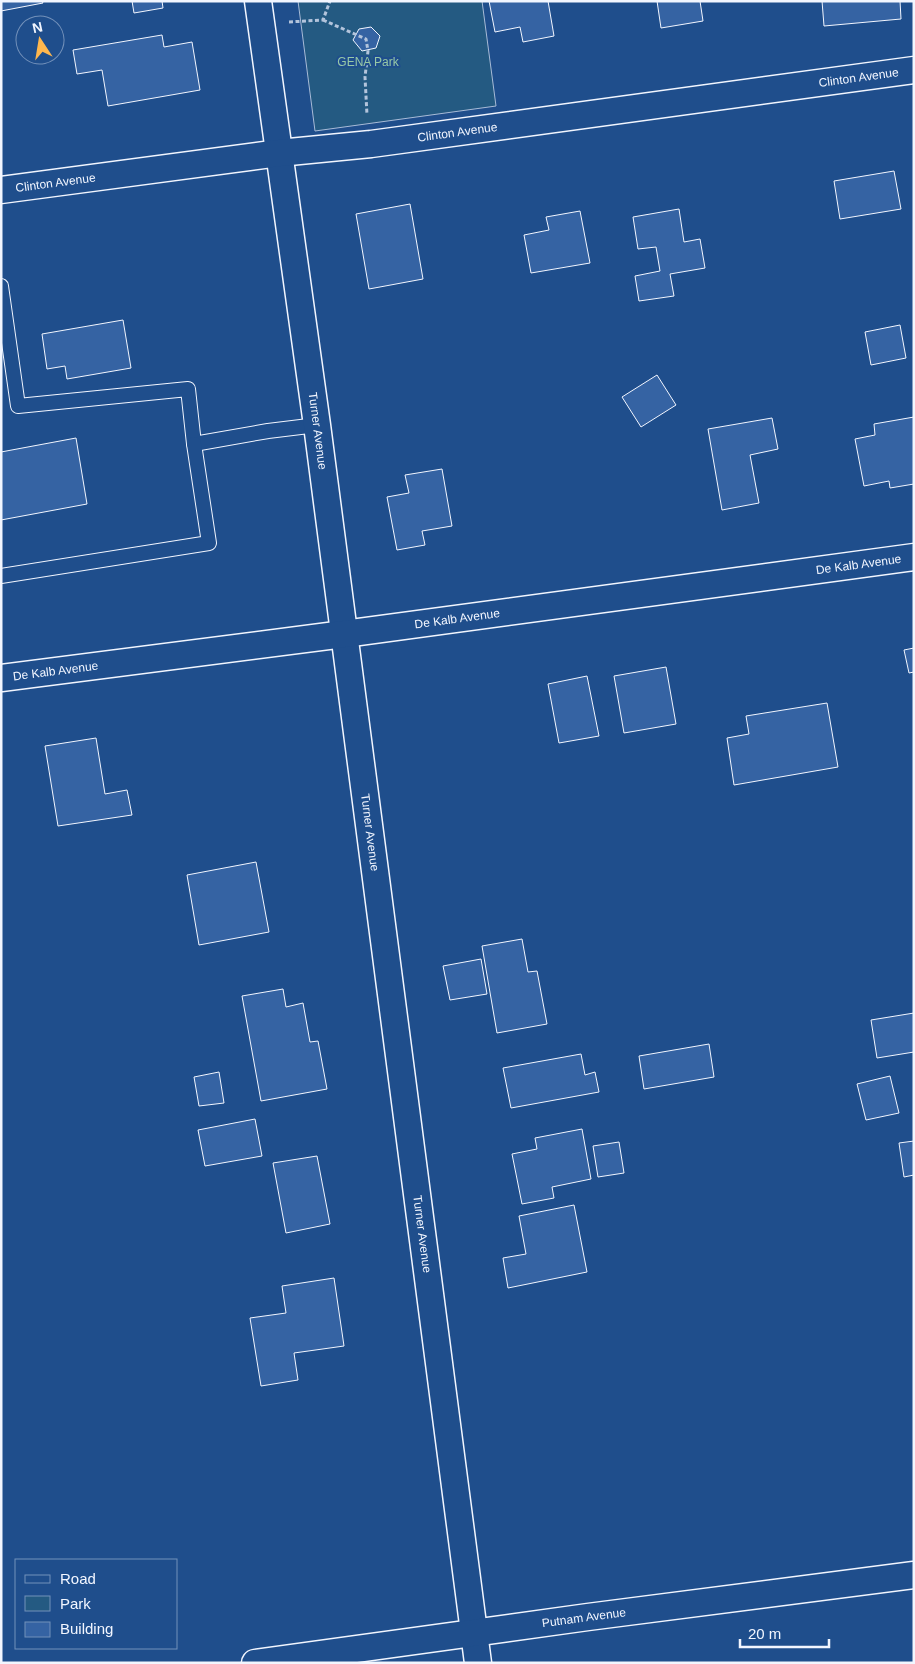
<svg xmlns="http://www.w3.org/2000/svg" width="915" height="1664" viewBox="0 0 915 1664" font-family="Arial,sans-serif">
<style>
.green{fill:#245a82;stroke:#a8bbd7}
.building{fill:#3563a3;stroke:#f2f6ff}
.lines{fill:none;stroke-linecap:round;stroke-linejoin:round}
.service-casing{stroke:#f2f6ff;stroke-width:16}
.minor-casing{stroke:#f2f6ff;stroke-width:29}
.path{stroke:#b3c4dc;stroke-width:3;stroke-dasharray:4 2.5;stroke-linecap:butt}
.service{stroke:#1f4e8c;stroke-width:14}
.minor{stroke:#1f4e8c;stroke-width:26}
.labels{text-anchor:middle;dominant-baseline:central;stroke-width:4;stroke-linejoin:round;paint-order:stroke}
.park-label{font-size:12px;fill:#97c8a6;stroke:#1f4e8c}
.street-label{font-size:12px;fill:#f2f6ff;stroke:#1f4e8c}
</style>
<rect width="100%" height="100%" fill="#1f4e8c"/>
<path class="green" d="M298,1H482L496,106L315,131Z"/>
<g class="building">
<path d="M1,1H42L43,3L1,11Z"/>
<path d="M132,1H162L163,8L134,13Z"/>
<path d="M489,1H548L554,36L523,42L520,27L495,32Z"/>
<path d="M657,1H700L703,21L661,28Z"/>
<path d="M822,1H900L901,19L824,26Z"/>
<path d="M371,27L380,36L376,48L362,51L353,40L359,29Z"/>
<path d="M162,35L164,47L192,42L200,90L108,106L102,70L77,74L73,50Z"/>
<path d="M894,171L901,209L840,219L834,181Z"/>
<path d="M410,204L423,279L369,289L356,214Z"/>
<path d="M679,209L684,242L700,239L705,268L670,274L674,296L639,301L635,276L660,271L656,247L638,249L633,217Z"/>
<path d="M580,211L590,263L531,273L524,235L549,230L546,217Z"/>
<path d="M123,320L131,368L67,379L65,366L47,369L42,334Z"/>
<path d="M900,325L906,358L871,365L865,332Z"/>
<path d="M657,375L676,405L641,427L622,397Z"/>
<path d="M914,417V484L890,488L889,481L864,486L855,439L875,435L874,424Z"/>
<path d="M772,418L778,449L750,455L759,503L722,510L708,429Z"/>
<path d="M76,438L87,504L1,520V452Z"/>
<path d="M442,469L452,526L422,531L425,545L397,550L387,497L409,493L405,475Z"/>
<path d="M914,648V672L909,673L904,650Z"/>
<path d="M666,667L676,724L624,733L614,676Z"/>
<path d="M587,676L599,736L559,743L548,684Z"/>
<path d="M827,703L838,767L734,785L727,738L749,734L746,716Z"/>
<path d="M96,738L105,794L127,790L132,815L58,826L45,746Z"/>
<path d="M256,862L269,932L199,945L187,875Z"/>
<path d="M522,939L528,972L537,971L547,1024L497,1033L482,946Z"/>
<path d="M481,959L487,994L450,1000L443,966Z"/>
<path d="M283,989L286,1007L303,1003L310,1042L318,1041L327,1089L261,1101L242,996Z"/>
<path d="M914,1013V1052L877,1058L871,1020Z"/>
<path d="M709,1044L714,1077L644,1089L639,1056Z"/>
<path d="M581,1054L585,1075L595,1072L599,1092L511,1108L503,1068Z"/>
<path d="M219,1072L224,1103L199,1106L194,1077Z"/>
<path d="M890,1076L899,1113L866,1120L857,1084Z"/>
<path d="M255,1119L262,1156L205,1166L198,1130Z"/>
<path d="M582,1129L591,1179L552,1187L554,1198L522,1204L512,1154L537,1149L535,1138Z"/>
<path d="M914,1141V1175L904,1177L899,1143Z"/>
<path d="M619,1142L624,1173L598,1177L593,1146Z"/>
<path d="M317,1156L330,1224L286,1233L273,1163Z"/>
<path d="M574,1205L587,1272L508,1288L503,1258L526,1254L519,1216Z"/>
<path d="M334,1278L344,1346L294,1353L298,1380L261,1386L250,1318L286,1313L282,1286Z"/>
</g>
<g class="lines">
<defs>
<g id="service">
<path d="M1,286L18,406L188,389L194,444L268,431L317,425"/>
<path d="M1,576L209,543L194,444"/>
</g>
<g id="minor">
<path id="s1" d="M258,1L317,425L478,1663"/>
<path id="s2" d="M1,190L279,153L371,144L914,70"/>
<path id="s3" d="M1,678L344,634L914,557"/>
<path id="s4" d="M255,1663L588,1617L914,1575"/>
</g>
</defs>
<use href="#service" class="service-casing"/>
<use href="#minor" class="minor-casing"/>
<g class="path">
<path d="M323,20L366,39L368,51L365,77L367,115"/>
<path d="M289,22L323,20L330,1"/>
</g>
<use href="#service" class="service"/>
<use href="#minor" class="minor"/>
</g>
<g class="labels">
<g class="park-label">
<text x="368" y="62">GENA Park</text>
</g>
<g class="street-label">
<text stroke="none"><textPath href="#s2" startOffset="865">Clinton Avenue</textPath></text>
<text stroke="none"><textPath href="#s2" startOffset="460">Clinton Avenue</textPath></text>
<text stroke="none"><textPath href="#s2" startOffset="55">Clinton Avenue</textPath></text>
<text stroke="none"><textPath href="#s1" startOffset="434">Turner Avenue</textPath></text>
<text stroke="none"><textPath href="#s3" startOffset="865">De Kalb Avenue</textPath></text>
<text stroke="none"><textPath href="#s3" startOffset="460">De Kalb Avenue</textPath></text>
<text stroke="none"><textPath href="#s3" startOffset="55">De Kalb Avenue</textPath></text>
<text stroke="none"><textPath href="#s1" startOffset="839">Turner Avenue</textPath></text>
<text stroke="none"><textPath href="#s1" startOffset="1244">Turner Avenue</textPath></text>
<text stroke="none"><textPath href="#s4" startOffset="332">Putnam Avenue</textPath></text>
</g>
</g>
<rect width="915" height="1664" fill="none" stroke="#f2f6ff" stroke-width="5"/>
<rect x="15" y="1559" width="162" height="90" fill="#1f4e8c" stroke="#7391ba"/>
<rect x="25" y="1575" width="25" height="8" fill="#1f4e8c" stroke="#7391ba"/>
<text x="60" y="1584" font-size="15" fill="#f2f6ff">Road</text>
<rect x="25" y="1596" width="25" height="15" fill="#245a82" stroke="#7391ba"/>
<text x="60" y="1609" font-size="15" fill="#f2f6ff">Park</text>
<rect x="25" y="1622" width="25" height="15" fill="#3563a3" stroke="#7391ba"/>
<text x="60" y="1634" font-size="15" fill="#f2f6ff">Building</text>
<g transform="translate(40 40) rotate(348)"><circle r="24" fill="#1f4e8c" stroke="#7391ba"/>
<path d="M0-4L9 19L0 12L-9 19Z" fill="#ffb74d"/>
<text y="-8" font-size="14" font-weight="bold" text-anchor="middle" fill="#f2f6ff">N</text>
</g>
<path d="M740 1639v8h89v-8" fill="none" stroke="#f2f6ff" stroke-width="2.5"/>
<text x="748" y="1639" font-size="15" fill="#f2f6ff" stroke="#1f4e8c" stroke-width="4" paint-order="stroke">20 m</text>
</svg>
